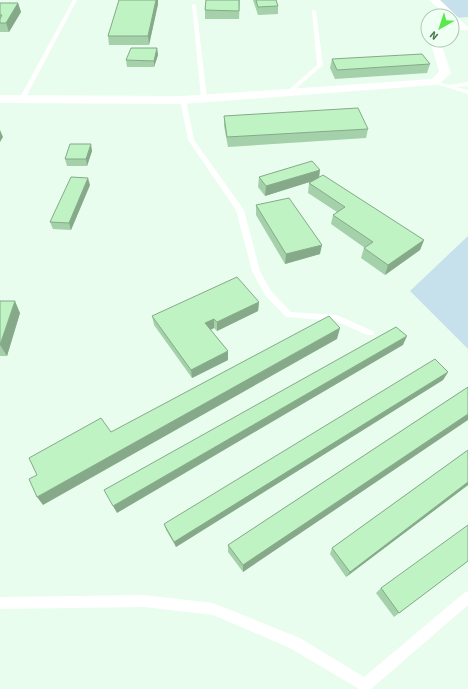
<svg xmlns="http://www.w3.org/2000/svg" width="468" height="689" viewBox="0 0 468 689" font-family="'Source Sans 3',sans-serif">
<style>
.green{fill:#c6e1ec}
.lines{fill:none;stroke-linecap:round;stroke-linejoin:round}
.lane{fill:#fff;fill-rule:evenodd}
.street{fill:#fff;fill-rule:evenodd}
.wall{fill:#a4d1a9}
.shaded-wall{fill:#86aa89}
.building{fill:#bff3c4;stroke:#86aa89}
</style>
<rect width="100%" height="100%" fill="#e8fdee"/>
<g class="green">
<path d="M437,0H468V17L457,18Z"/>
<path d="M468,236V349L410,291Z"/>
</g>
<g class="lines">
<g class="lane">
<path d="M73,0H77L25,99L20,100L19,99Z"/>
<path d="M194,4L196,5L207,98L204,100L201,98L192,5Z"/>
<path d="M314,10L316,11L323,65L290,94H286V92L317,65L312,11Z"/>
<path d="M433,81L450,85L468,82V86L456,87L468,90V94L433,83Z"/>
<path d="M183,98L186,100L194,140L244,210L260,271L271,291L291,312L337,315L373,331L374,333L373,335H367L336,321L286,317L265,295L252,271L236,210L188,140L180,100Z"/>
<path d="M468,591V605L371,689H359L290,648L213,615L144,607L0,609V597L144,595L213,603L300,638L364,677L464,593Z"/>
</g>
<g class="street">
<path d="M429,0H440L468,27V30H460L452,21V16H447Z"/>
<path d="M430,40H440L451,73L439,84L435,85L183,104L0,103V95L183,96L432,79L439,72Z"/>
</g>
</g>
<g class="wall">
<path d="M119,0H158V4L149,45H109L108,36Z"/>
<path d="M206,0H240L239,19H205V10Z"/>
<path d="M253,0H276L278,6V14L258,15Z"/>
<path d="M0,3H18L21,12L9,32H0Z"/>
<path d="M157,48L158,55L154,67H127L126,60Z"/>
<path d="M332,59L430,64L427,73L335,79L330,68Z"/>
<path d="M224,116L368,129L366,138L228,147L224,126Z"/>
<path d="M92,151L87,166H67L65,159Z"/>
<path d="M259,177H319L424,240L420,250L385,275L361,258L364,248H365L331,224L333,215L337,212L308,193L309,183L313,181L265,196L258,187Z"/>
<path d="M90,185L71,230L53,229L50,222Z"/>
<path d="M256,205L320,254L285,264L256,215Z"/>
<path d="M0,301L20,313L7,356H0Z"/>
<path d="M259,302L258,311L217,331L214,328L211,330L228,351V360L192,378L154,325L152,316Z"/>
<path d="M448,372L443,380L176,547L166,530L164,524Z"/>
<path d="M468,387L243,572L228,552V545Z"/>
<path d="M468,450V485L346,577L330,554L332,548Z"/>
<path d="M468,561L394,617L376,593L381,588Z"/>
</g>
<g class="shaded-wall">
<path d="M156,0H158V4L149,45L148,36Z"/>
<path d="M18,3L21,12L9,32L6,23Z"/>
<path d="M157,48L158,55L154,67V61Z"/>
<path d="M0,130L3,137L0,142Z"/>
<path d="M91,144L92,151L87,166L86,159Z"/>
<path d="M320,170L319,179L265,196L266,186Z"/>
<path d="M88,178L90,185L71,230L69,223Z"/>
<path d="M424,240L420,250L385,275L388,265Z"/>
<path d="M322,245L320,254L285,264L286,254Z"/>
<path d="M15,301L20,313L7,356L0,345Z"/>
<path d="M259,302L258,311L217,331V322Z"/>
<path d="M214,319V328L206,332L205,323Z"/>
<path d="M340,328L337,339L43,505L37,497Z"/>
<path d="M407,336L403,345L117,513L113,506Z"/>
<path d="M228,351V360L192,378L191,370Z"/>
<path d="M448,372L443,380L176,547L174,542Z"/>
<path d="M468,414V420L243,572V565Z"/>
<path d="M468,482V485L346,577L350,572Z"/>
</g>
<g class="building">
<path d="M119,0H156L148,36H108Z"/>
<path d="M206,0H239V11L205,10Z"/>
<path d="M256,0H276L278,6L258,7Z"/>
<path d="M0,3H18L6,23H0V19L2,15H0Z"/>
<path d="M131,48H157L154,61L126,60Z"/>
<path d="M422,54L430,64L337,70L332,59Z"/>
<path d="M358,108L368,129L227,137L224,116Z"/>
<path d="M70,144H91L86,159H65Z"/>
<path d="M312,161L320,170L266,186L259,177Z"/>
<path d="M323,175L424,240L388,265L364,248L373,242L333,215L345,207L309,183Z"/>
<path d="M71,177L88,178L69,223L50,222Z"/>
<path d="M289,198L322,245L286,254L256,205Z"/>
<path d="M237,277L259,302L217,322L214,319L205,323L228,351L191,370L152,316Z"/>
<path d="M0,301H15L0,345Z"/>
<path d="M329,316L340,328L37,497L29,479L37,475L29,458L101,418L111,432Z"/>
<path d="M396,327L407,336L113,506L104,490Z"/>
<path d="M435,359L448,372L174,542L164,524Z"/>
<path d="M468,387V414L243,565L228,545Z"/>
<path d="M468,450V482L350,572L332,548Z"/>
<path d="M468,525V561L399,613L381,588Z"/>
</g>
<g transform="translate(440 28) rotate(219)"><circle r="19" fill="#effff4" stroke="#adc9b1"/>
<path d="M0-3L7 15L0 10L-7 15Z" fill="#59e94b"/>
<text y="-6" font-size="11" font-weight="bold" text-anchor="middle" fill="#4b784d">N</text>
</g>
</svg>
